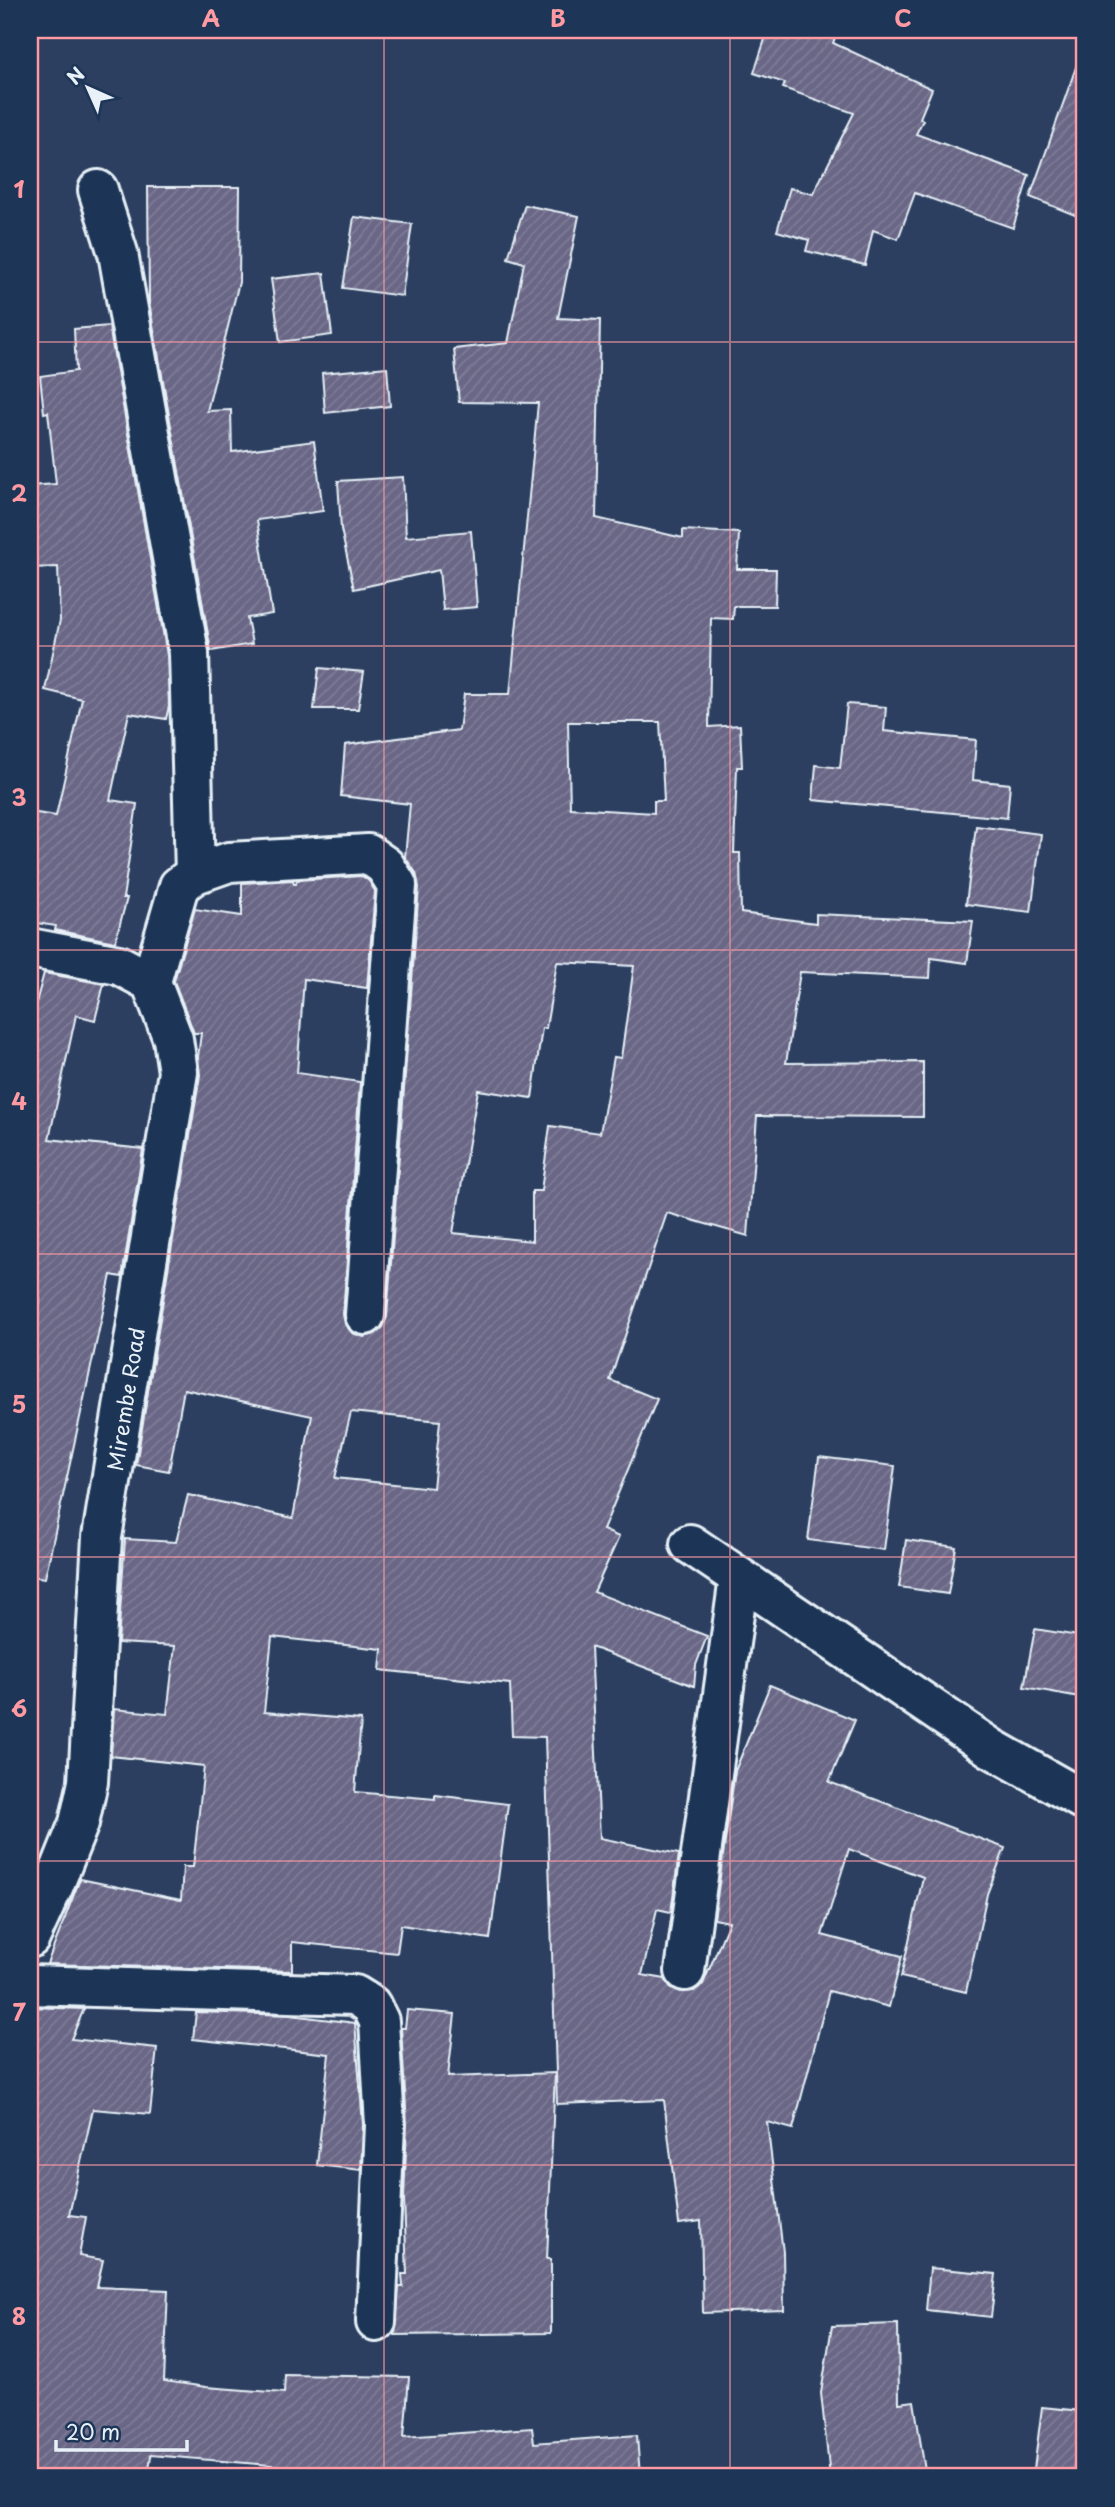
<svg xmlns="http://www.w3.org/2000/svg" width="1115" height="2507" viewBox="0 0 1115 2507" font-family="'Playpen Sans',sans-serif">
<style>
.building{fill:url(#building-hatch);stroke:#e8f1f8;stroke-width:2;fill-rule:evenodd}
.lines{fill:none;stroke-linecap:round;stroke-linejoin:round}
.minor-casing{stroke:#e8f1f8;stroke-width:44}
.minor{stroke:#1d3557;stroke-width:38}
.grid{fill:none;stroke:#ff9aa2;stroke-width:2;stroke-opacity:0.55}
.labels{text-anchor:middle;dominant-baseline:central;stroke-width:7;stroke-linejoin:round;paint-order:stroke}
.street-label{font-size:21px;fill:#e8f1f8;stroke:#1d3557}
.neatline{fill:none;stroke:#ff9aa2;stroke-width:2.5}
.grid-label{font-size:23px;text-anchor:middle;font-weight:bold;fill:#ff9aa2}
</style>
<defs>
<pattern id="building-hatch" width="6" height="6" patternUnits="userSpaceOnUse" patternTransform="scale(1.75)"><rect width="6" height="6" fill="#696686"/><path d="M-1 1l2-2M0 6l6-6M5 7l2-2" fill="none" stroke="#7e7c98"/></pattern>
</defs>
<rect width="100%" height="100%" fill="#2c3f60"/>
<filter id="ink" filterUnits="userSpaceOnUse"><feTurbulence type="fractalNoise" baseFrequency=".0143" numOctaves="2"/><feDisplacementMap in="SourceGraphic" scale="14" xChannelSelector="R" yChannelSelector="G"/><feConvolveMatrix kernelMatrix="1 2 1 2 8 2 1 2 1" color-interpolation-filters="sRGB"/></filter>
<g filter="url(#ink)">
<g class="building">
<path d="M768,30H838L833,43L932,89L920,118L923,120L916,134L1029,175L1013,228L915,193L898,239L873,230L865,265L806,251L809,240L777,231L790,188L813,194L854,113L783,88L785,83L754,73Z"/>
<path d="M1080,56H1085V219L1030,197Z"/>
<path d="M148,187H240L239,282L207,411L231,410L232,452L314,441L323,511L257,520L272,614L247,618L252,644L211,651L149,302Z"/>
<path d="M525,205L579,216L558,318L600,320L596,518L683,538V530L739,533L737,569H776L775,606H734L733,619L711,618L709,727L740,725L742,767H737L734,853H740L741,913L816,923V914L973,921L967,963L931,958L930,978L800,972L786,1063L923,1062V1117L757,1116L748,1236L667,1213L610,1380L657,1399L603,1530L619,1537L594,1592L707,1636L696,1665L694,1686L591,1647L600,1838L679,1854L671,1912L657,1909L642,1975L665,1979L671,1988L681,1992L694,1991L703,1984L729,1922L714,1919L735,1771L770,1685L855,1720L829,1782L1005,1848L987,1894L966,1992L901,1977L923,1877L849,1849L822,1935L902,1956L889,2007L829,1991L793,2129L767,2122L783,2252L784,2310L703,2313L701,2221L679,2224L664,2100L557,2104L545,1737L512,1736L510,1684L380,1670L382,1649L272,1637L264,1712L361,1720L355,1792L435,1799V1795L508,1804L490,1939L401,1925L397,1953L292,1942V1971L47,1964L80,1879L181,1900L183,1867H193L204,1766L111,1756L114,1709L167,1714L175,1646L118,1643L125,1539L176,1542L188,1495L293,1518L309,1430L312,1416L184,1389L169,1471L136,1465L200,1075L198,1057L201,1033H194L174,981L195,909L242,916V883L293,880L294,884H296L297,880L362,876L369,881L375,891L367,988L304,979L297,1073L360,1082L343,1314L345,1324L352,1333L364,1337L375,1334L383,1327L387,1317L419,887L416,873L405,857L410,804L341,796L345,745L459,730L464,694H510L538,403L459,402L454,349L508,343L524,263L508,258ZM568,722H660L664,801H654V813L570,808ZM557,962L634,966L621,1058L614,1057L600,1133L550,1126L541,1191H532V1241L453,1233L478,1090L532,1098L542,1028H546ZM351,1412L440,1421L433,1488L335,1478Z"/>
<path d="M354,217L412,224L402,296L343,288Z"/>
<path d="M324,273L332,335L280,342L271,279Z"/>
<path d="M109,326L167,655L169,706L166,719L129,713L110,800L137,804L123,898H127L115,942L55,930L56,926L30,922V812L56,816L82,699L45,690L60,620L58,567L30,568V486L56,484L48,412L44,413L40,376L76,371L74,329Z"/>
<path d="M387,367L390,406L325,413L322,373Z"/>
<path d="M403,477L406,537L471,531L477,607L443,610L439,570L354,589L341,529L338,481Z"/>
<path d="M319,668L364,672L358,709H314Z"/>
<path d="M847,704L886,707L884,731L976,740L973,780L1010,784L1007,818L813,800L816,765L840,768Z"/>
<path d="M976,826L1041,834L1031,912L966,904Z"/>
<path d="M44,973L104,984L95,1020L76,1015L49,1139L143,1149L122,1277L111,1275L45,1578L30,1576V1402L40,1298L30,1297V1025Z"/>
<path d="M819,1457L895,1466L884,1550L808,1540Z"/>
<path d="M906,1540L956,1547L948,1594L899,1587Z"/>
<path d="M1035,1629L1085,1637V1698L1024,1687Z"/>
<path d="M30,2007L84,2009L71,2039L157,2048L150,2114L93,2109L69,2215L86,2217L79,2256L103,2260L97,2287L168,2290L164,2381L206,2387L284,2393L285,2375L409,2377L404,2437L532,2428L534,2443L637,2435L640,2477H282V2466L151,2455L148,2477H30Z"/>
<path d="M407,2010L455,2014L448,2077L555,2073L547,2259H551V2333L395,2335L399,2287H403L402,2274H407L404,2199L407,2124L401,2028H405Z"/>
<path d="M196,2012L290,2015L355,2023L363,2125L361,2170L317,2165L329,2054L193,2039Z"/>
<path d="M930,2268L996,2274L991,2317L926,2310Z"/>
<path d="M898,2324L899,2403L914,2401L926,2477H830L821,2393L832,2326Z"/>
<path d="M1042,2407L1081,2411L1073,2477H1033Z"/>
</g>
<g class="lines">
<defs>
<g id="minor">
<path d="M98,190L118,253L189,653L195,874"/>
<path d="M30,948L119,965L151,982L173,1039L178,1072L102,1537L88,1782L79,1823L54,1885L30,1938"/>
<path d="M151,982L179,886L195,874L229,862L368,854L385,866L397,885L365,1315"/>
<path d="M690,1544L991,1748L1085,1801"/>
<path d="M685,1971L739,1578"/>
<path d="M30,1985L355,1995L371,2005L379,2021L385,2125L376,2322"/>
</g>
</defs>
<use href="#minor" class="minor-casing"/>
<use href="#minor" class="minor"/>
</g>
</g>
<path class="grid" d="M384,30V2477M730,30V2477M30,342H1085M30,646H1085M30,950H1085M30,1254H1085M30,1557H1085M30,1861H1085M30,2165H1085"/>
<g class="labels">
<g class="street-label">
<text transform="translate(125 1399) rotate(-81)">Mirembe Road</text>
</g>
</g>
<rect width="1115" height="2507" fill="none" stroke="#1d3557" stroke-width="77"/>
<g transform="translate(88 88) rotate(315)" stroke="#1d3557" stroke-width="5" paint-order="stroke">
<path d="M0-5L12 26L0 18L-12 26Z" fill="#e8f1f8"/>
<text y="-10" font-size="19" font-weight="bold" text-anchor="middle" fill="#e8f1f8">N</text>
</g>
<path d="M56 2440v10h131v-10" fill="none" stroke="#e8f1f8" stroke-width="3.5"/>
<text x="66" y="2440" font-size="21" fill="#e8f1f8" stroke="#1d3557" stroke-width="5" paint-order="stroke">20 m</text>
<rect x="38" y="38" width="1038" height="2430" class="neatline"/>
<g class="grid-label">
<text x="211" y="27">A</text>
<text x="558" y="27">B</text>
<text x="903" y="27">C</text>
<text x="19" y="198">1</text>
<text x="19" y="502">2</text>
<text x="19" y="806">3</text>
<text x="19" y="1110">4</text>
<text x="19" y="1413">5</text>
<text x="19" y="1717">6</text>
<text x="19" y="2021">7</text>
<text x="19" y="2325">8</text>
</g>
</svg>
